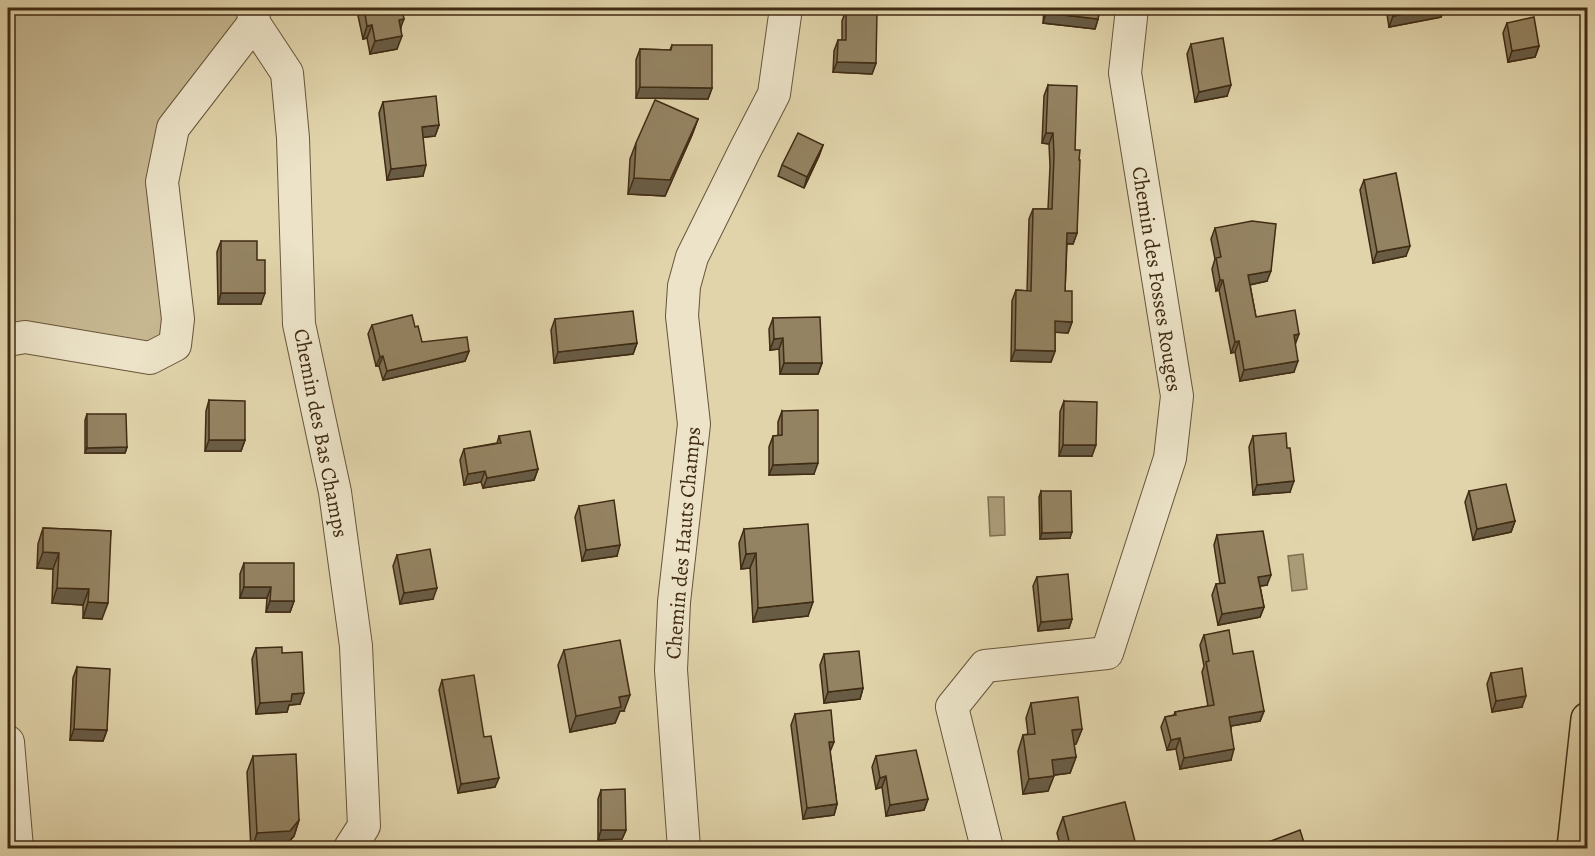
<svg xmlns="http://www.w3.org/2000/svg" width="1595" height="856" viewBox="0 0 1595 856" font-family="Alegreya,serif">
<style>
.green{fill:#c6b791;stroke:#837152;stroke-width:1.5}
.water{fill:#aa9b77;stroke:#806e4f;stroke-width:1.5}
.lines{fill:none;stroke-linecap:round;stroke-linejoin:round}
.street-casing{stroke:#685539;stroke-width:34}
.primary-casing{stroke:#402b13;stroke-width:36}
.street{stroke:#ece3c8;stroke-width:32}
.primary{stroke:#e1d4ab;stroke-width:33}
.wall{fill:#7f7154;stroke:#402b13;stroke-width:1.5}
.shaded-wall{fill:#685c45;stroke:#402b13;stroke-width:1.5}
.building{fill:#948362;stroke:#402b13;stroke-width:1.5}
.labels{text-anchor:middle;dominant-baseline:central;stroke-width:5;stroke-linejoin:round;paint-order:stroke}
.street-label{font-size:21px;fill:#402b13;stroke:#ece3c8}
</style>
<rect width="100%" height="100%" fill="#e1d4ab"/>
<filter id="stains"><feTurbulence type="fractalNoise" baseFrequency=".00333" numOctaves="4"/><feColorMatrix values="0 0 0 0 .2 0 0 0 0 .09 0 0 0 0 .02 0 0 0 .5 -.17"/></filter>
<radialGradient id="worn" r=".72"><stop offset=".6" stop-color="#630" stop-opacity="0"/><stop offset="1" stop-color="#630" stop-opacity=".3"/></radialGradient>
<path class="green" d="M8,8H253L173,128L175,345L8,344Z"/>
<g class="water">
<path d="M988,497H1004L1005,535L990,536Z"/>
<path d="M1303,554L1307,589L1292,591L1288,556Z"/>
</g>
<g class="lines">
<defs>
<g id="street">
<path d="M254,23L287,73L293,138L299,324L335,492L356,646L364,826L350,848"/>
<path d="M8,340L25,337L150,358L175,345L178,319L162,182L173,128L254,23L253,8"/>
<path d="M8,742L17,848"/>
<path d="M684,848L671,670L674,602L694,424L682,316L684,286L692,257L745,150L774,94L786,8"/>
<path d="M987,848L952,707L985,666L1107,653L1170,458L1177,396L1125,73L1132,8"/>
</g>
<path id="primary" d="M1574,848L1588,719"/>
</defs>
<use href="#street" class="street-casing"/>
<use href="#primary" class="primary-casing"/>
<use href="#street" class="street"/>
<use href="#primary" class="primary"/>
</g>
<g class="wall">
<path d="M350,8H402L401,28L397,49L370,54L367,38L363,39L357,11L351,12Z"/>
<path d="M1044,8H1100L1098,19L1095,29L1043,23Z"/>
<path d="M1386,8H1445L1441,17L1389,27Z"/>
<path d="M846,10L876,63L872,74L833,72L834,51L838,40H842V21Z"/>
<path d="M1507,23L1539,46L1535,57L1508,62L1503,33Z"/>
<path d="M1191,44L1227,96L1195,102L1187,54Z"/>
<path d="M672,45L712,88L708,99L636,98V60L640,49L670,50Z"/>
<path d="M1048,85L1075,150L1077,233L1073,244H1067L1065,291L1072,322L1068,333L1055,332V351L1051,362L1011,361L1012,301L1016,290L1027,291L1029,219L1033,209H1048L1050,166L1049,144L1042,143L1044,96Z"/>
<path d="M383,102L439,125L435,136L423,137V176L387,180L379,113Z"/>
<path d="M698,119L692,135L665,196L628,194L630,159L636,143Z"/>
<path d="M823,145L819,156L804,188L778,176L782,165Z"/>
<path d="M1364,180L1406,256L1373,263L1360,190Z"/>
<path d="M1215,228L1267,281L1250,285L1256,317L1295,344L1294,372L1240,381L1235,352L1231,353L1219,290L1216,291L1212,269L1215,259L1211,239Z"/>
<path d="M221,241L257,260L261,304H218L217,252Z"/>
<path d="M773,318L822,363L818,374H780L779,349L770,350L769,329Z"/>
<path d="M555,319L637,343L633,354L554,363L551,330Z"/>
<path d="M372,325L415,327L422,342L469,351L465,361L383,380L379,366H376L368,334Z"/>
<path d="M209,400L245,440L241,451H205L206,411Z"/>
<path d="M1064,401L1092,456H1059L1060,412Z"/>
<path d="M782,411L814,474L769,475V447L773,436H778V422Z"/>
<path d="M87,414L127,447L125,453H85V420Z"/>
<path d="M499,436L538,469L534,480L483,488L481,482L464,485L460,460L464,449L497,443Z"/>
<path d="M1253,436L1290,492L1253,495L1249,447Z"/>
<path d="M1041,491L1070,538L1040,539L1039,497Z"/>
<path d="M1469,491L1515,521L1511,532L1473,540L1465,502Z"/>
<path d="M579,506L617,556L582,561L575,517Z"/>
<path d="M43,528L111,531L102,619L83,618V605L52,603L53,569L37,568L38,544Z"/>
<path d="M744,529L808,616L753,622L750,568L741,569L739,543Z"/>
<path d="M1217,535L1267,585L1260,586L1264,607L1260,617L1218,625L1212,595L1216,584H1220L1214,545Z"/>
<path d="M397,555L433,599L400,604L393,566Z"/>
<path d="M244,563L294,601L290,612H266L267,598H240V574Z"/>
<path d="M1037,577L1072,619L1069,628L1038,631L1033,586Z"/>
<path d="M1204,635L1233,654L1264,711L1260,721L1231,726V760L1180,769L1176,749L1167,750L1161,727L1165,717L1174,715L1175,712L1208,706L1202,672L1204,666L1200,645Z"/>
<path d="M256,648L282,653L300,704L289,705L287,712L256,714L252,659Z"/>
<path d="M564,650L624,711H620L615,723L570,732L558,665Z"/>
<path d="M824,654L863,688L860,699L824,703L820,665Z"/>
<path d="M77,667L107,730L103,741L70,740L73,678Z"/>
<path d="M1491,673L1522,707L1492,712L1487,684Z"/>
<path d="M442,680L484,737L495,787L458,793L439,690Z"/>
<path d="M1031,703L1082,729L1076,744L1074,745L1076,757L1070,773L1054,775L1048,791L1023,794L1018,751L1023,735L1028,734L1026,718Z"/>
<path d="M795,714L830,752L837,804L834,815L803,819L791,725Z"/>
<path d="M253,756L299,820L294,836L284,847L251,849L247,772Z"/>
<path d="M876,756L928,799L924,810L886,816L882,787L876,789L872,767Z"/>
<path d="M601,790L626,830L622,839L598,840V799Z"/>
<path d="M1063,817L1137,849H1061L1057,833Z"/>
</g>
<g class="shaded-wall">
<path d="M353,8H358L357,11L351,12Z"/>
<path d="M1437,8H1445L1441,17L1389,27L1393,16Z"/>
<path d="M1046,13L1098,19L1095,29L1043,23Z"/>
<path d="M404,19L399,32V20Z"/>
<path d="M372,25L367,38L363,39L367,26Z"/>
<path d="M402,36L397,49L370,54L375,41Z"/>
<path d="M1539,46L1535,57L1508,62L1512,51Z"/>
<path d="M837,62L876,63L872,74L833,72Z"/>
<path d="M1231,85L1227,96L1195,102L1199,92Z"/>
<path d="M640,87L712,88L708,99L636,98Z"/>
<path d="M698,119L692,135L665,196L628,194L634,178Z"/>
<path d="M439,125L435,136L418,138L422,127Z"/>
<path d="M1046,133H1053L1049,144L1042,143Z"/>
<path d="M823,145L819,156L804,188L807,177Z"/>
<path d="M426,165L423,176L387,180L391,169Z"/>
<path d="M1067,233H1077L1073,244L1063,243Z"/>
<path d="M1410,246L1406,256L1373,263L1377,252Z"/>
<path d="M1271,271L1267,281L1244,286L1248,275Z"/>
<path d="M1220,280H1223L1219,290L1216,291Z"/>
<path d="M221,293H265L261,304H218Z"/>
<path d="M1055,321L1072,322L1068,333L1051,332Z"/>
<path d="M1299,334L1295,345L1294,335Z"/>
<path d="M783,338L779,349L770,350L774,339Z"/>
<path d="M1239,341L1235,352L1231,353L1235,342Z"/>
<path d="M637,343L633,354L554,363L558,352Z"/>
<path d="M1015,350L1055,351L1051,362L1011,361Z"/>
<path d="M469,351L465,361L383,380L387,371Z"/>
<path d="M383,356L379,366H376L380,357Z"/>
<path d="M1298,361L1294,372L1240,381L1244,370Z"/>
<path d="M784,363H822L818,374H780Z"/>
<path d="M209,440H245L241,451H205Z"/>
<path d="M1063,445H1096L1092,456H1059Z"/>
<path d="M127,447L125,453H85L87,448Z"/>
<path d="M818,463L814,474L769,475L773,465Z"/>
<path d="M538,469L534,480L483,488L487,478Z"/>
<path d="M485,471L481,482L464,485L468,474Z"/>
<path d="M1294,481L1290,492L1253,495L1257,485Z"/>
<path d="M1515,521L1511,532L1473,540L1477,529Z"/>
<path d="M1072,532L1070,538L1040,539L1042,533Z"/>
<path d="M620,545L617,556L582,561L586,550Z"/>
<path d="M43,552L59,553L53,569L37,568Z"/>
<path d="M756,553L750,568L741,569L746,554Z"/>
<path d="M1271,575L1267,585L1254,587L1258,577Z"/>
<path d="M244,587H271L267,598H240Z"/>
<path d="M57,588L89,589L83,605L52,603Z"/>
<path d="M437,588L433,599L400,604L404,593Z"/>
<path d="M270,601H294L290,612H266Z"/>
<path d="M88,602L108,603L102,619L83,618Z"/>
<path d="M813,602L808,616L753,622L758,608Z"/>
<path d="M1264,607L1260,617L1218,625L1222,614Z"/>
<path d="M1072,619L1069,628L1038,631L1041,622Z"/>
<path d="M863,688L860,699L824,703L828,692Z"/>
<path d="M304,693L300,704L289,705L287,712L256,714L260,703L292,694Z"/>
<path d="M630,695L624,711H620L615,723L570,732L576,716L619,697Z"/>
<path d="M1526,696L1522,707L1492,712L1496,701Z"/>
<path d="M1264,711L1260,721L1225,727L1229,717Z"/>
<path d="M74,729L107,730L103,741L70,740Z"/>
<path d="M1082,729L1076,744L1067,745L1072,730Z"/>
<path d="M1180,738L1176,749L1167,750L1171,740Z"/>
<path d="M829,742H834L830,752Z"/>
<path d="M1234,749L1231,760L1180,769L1184,758Z"/>
<path d="M1076,757L1070,773L1047,776L1052,760Z"/>
<path d="M886,776L882,787L876,789L880,778Z"/>
<path d="M1054,776L1048,791L1023,794L1029,779Z"/>
<path d="M499,778L495,787L458,793L461,784Z"/>
<path d="M928,799L924,810L886,816L890,805Z"/>
<path d="M837,804L834,815L803,819L807,808Z"/>
<path d="M299,820L294,836L284,847L252,849L257,833Z"/>
<path d="M601,830H626L622,839L598,840Z"/>
</g>
<g class="building">
<path d="M364,8H402L404,19L399,20L402,36L375,41L372,25L367,26Z"/>
<path d="M1047,8H1100L1098,19L1046,13Z"/>
<path d="M1392,8H1437L1393,16Z"/>
<path d="M846,10L877,12L876,63L837,62L838,40H846Z"/>
<path d="M1534,17L1539,46L1512,51L1507,23Z"/>
<path d="M1223,38L1231,85L1199,92L1191,44Z"/>
<path d="M672,45H712V88L640,87V49L671,50Z"/>
<path d="M1048,85L1077,86L1075,150H1080L1079,160H1080L1077,233H1067L1065,291H1072V322L1055,321V351L1015,350L1016,290L1031,291L1033,209H1052L1054,155L1053,133H1046Z"/>
<path d="M436,96L439,125L422,127L426,165L391,169L383,102Z"/>
<path d="M655,100L698,119L670,180L634,178L636,143Z"/>
<path d="M798,133L823,145L807,177L782,165Z"/>
<path d="M1396,173L1410,246L1377,252L1364,180Z"/>
<path d="M1252,221L1276,224L1271,271L1248,275L1256,317L1295,310L1299,334L1294,335L1298,361L1244,370L1239,341L1235,342L1223,280H1220L1216,258L1221,257L1215,228Z"/>
<path d="M221,241H257V260H265V293H221Z"/>
<path d="M633,311L637,343L558,352L555,319Z"/>
<path d="M412,315L415,327L418,326L422,342L467,337L469,351L387,371L383,356L380,357L372,325Z"/>
<path d="M820,317L822,363H784L783,338L774,339L773,318Z"/>
<path d="M209,400L245,401V440H209Z"/>
<path d="M1064,401L1097,402L1096,445H1063Z"/>
<path d="M818,410V463L773,465V436L782,435V411Z"/>
<path d="M87,414H126L127,447L87,448Z"/>
<path d="M530,431L538,469L487,478L485,471L468,474L464,449L501,443L499,436Z"/>
<path d="M1286,433L1287,448H1290L1294,481L1257,485L1253,436Z"/>
<path d="M1506,484L1515,521L1477,529L1469,491Z"/>
<path d="M1041,491H1071L1072,532L1042,533Z"/>
<path d="M614,500L620,545L586,550L579,506Z"/>
<path d="M808,524L813,602L758,608L756,553L746,554L744,529Z"/>
<path d="M43,528L111,531L108,603L88,602L89,589L57,588L59,553L43,552Z"/>
<path d="M1263,531L1271,575L1258,577L1264,607L1222,614L1216,584L1225,583L1217,535Z"/>
<path d="M430,549L437,588L404,593L397,555Z"/>
<path d="M244,563H294V601H270L271,587H244Z"/>
<path d="M1068,574L1072,619L1041,622L1037,577Z"/>
<path d="M1229,630L1233,654L1253,651L1264,711L1229,717L1234,749L1184,758L1180,738L1171,740L1165,717L1176,715L1175,712L1214,705L1206,662L1209,661L1204,635Z"/>
<path d="M620,640L630,695L619,697L621,707L576,716L564,650Z"/>
<path d="M282,647V653L302,652L304,693L292,694L291,701L260,703L256,648Z"/>
<path d="M859,651L863,688L828,692L824,654Z"/>
<path d="M77,667L110,669L107,730L74,729Z"/>
<path d="M1522,668L1526,696L1496,701L1491,673Z"/>
<path d="M474,675L484,737L491,736L499,778L461,784L442,680Z"/>
<path d="M1078,697L1082,729L1072,730L1076,757L1052,760L1054,776L1029,779L1023,735L1035,734L1031,703Z"/>
<path d="M831,710L834,742H829L837,804L807,808L795,714Z"/>
<path d="M916,750L928,799L890,805L886,776L880,778L876,756Z"/>
<path d="M296,754L299,820L290,831L257,833L253,756Z"/>
<path d="M625,789L626,830H601V790Z"/>
<path d="M1125,802L1137,849H1071L1063,817Z"/>
<path d="M1300,830L1306,849H1265L1263,844Z"/>
</g>
<g class="labels">
<g class="street-label">
<text transform="translate(1157 279) rotate(81)">Chemin des Fosses Rouges</text>
<text transform="translate(321 433) rotate(79)">Chemin des Bas Champs</text>
<text transform="translate(683 543) rotate(-85)">Chemin des Hauts Champs</text>
</g>
</g>
<rect width="1595" height="856" fill="none" stroke="#e1d4ab" stroke-width="30"/>
<rect x="9" y="9" width="1577" height="838" fill="none" stroke="#402b13" stroke-width="3"/>
<rect x="15" y="15" width="1565" height="826" fill="none" stroke="#402b13" stroke-width="1.5"/>
<rect width="100%" height="100%" filter="url(#stains)"/>
<rect width="100%" height="100%" fill="url(#worn)"/>
</svg>
